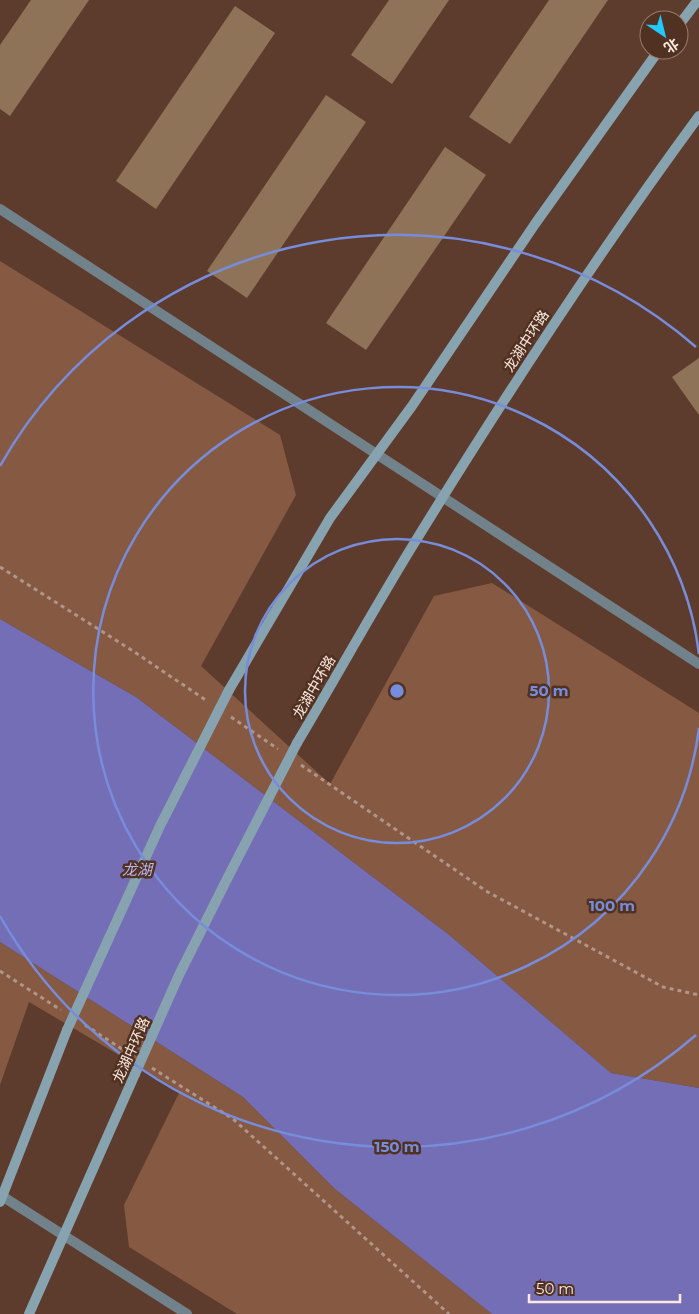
<svg xmlns="http://www.w3.org/2000/svg" width="699" height="1314" viewBox="0 0 699 1314" font-family="Montserrat,'Noto Sans SC',sans-serif">
<style>
.green{fill:#865943}
.water{fill:#746eb6}
.building{fill:#8f7358}
.lines{fill:none;stroke-linecap:round;stroke-linejoin:round}
.path{stroke:#b09689;stroke-width:3;stroke-dasharray:4 4;stroke-linecap:butt}
.tertiary{stroke:#71828a;stroke-width:10}
.secondary{stroke:#88a3b0;stroke-width:10}
.secondary-bridge{stroke:#88a3b0;stroke-width:10}
.ring{fill:none;stroke:#778cdb;stroke-width:2.5}
.labels{text-anchor:middle;dominant-baseline:central;stroke-width:5;stroke-linejoin:round;paint-order:stroke}
.street-label{font-size:14px;fill:#fde9df;stroke:#513222}
.water-label{font-size:15px;font-style:italic;fill:#bab8f3;stroke:#513222}
.centre{fill:#778cdb;stroke:#513222;stroke-width:2.5}
.ring-label{font-size:15px;text-anchor:middle;font-weight:bold;fill:#778cdb;stroke:#513222;stroke-width:5;stroke-linejoin:round;paint-order:stroke}
</style>
<rect width="100%" height="100%" fill="#5d3c2d"/>
<g class="green">
<path d="M0,261L280,435L296,495L201,666L330,784L434,596L492,583L699,713V1088L611,1073L448,934L136,697L0,619Z"/>
<path d="M0,942L243,1097L335,1189L492,1314H237L129,1247L124,1205L180,1091L29,1002L0,1085Z"/>
</g>
<path class="water" d="M0,619L136,697L448,934L611,1073L699,1088V1314H492L335,1189L243,1097L0,942Z"/>
<g class="building">
<path d="M31,0H89L10,116L0,109V45Z"/>
<path d="M389,0H449L392,84L351,55Z"/>
<path d="M549,0H608L510,144L469,117Z"/>
<path d="M235,6L275,33L156,209L116,181Z"/>
<path d="M326,95L366,122L247,298L207,271Z"/>
<path d="M445,147L486,175L366,350L326,323Z"/>
<path d="M699,358V415L672,377Z"/>
</g>
<g class="lines">
<g class="path">
<path d="M0,567L133,651L207,701"/>
<path d="M231,717L278,749"/>
<path d="M301,765L486,891L663,987L699,995"/>
<path d="M0,971L61,1010"/>
<path d="M85,1025L128,1053"/>
<path d="M152,1068L233,1119L449,1314"/>
</g>
<g class="tertiary">
<path d="M0,209L699,664"/>
<path d="M2,1196L187,1314"/>
</g>
<g class="secondary">
<path d="M679,25L698,0"/>
<path d="M229,690L330,518L412,406L535,224L659,50"/>
<path d="M297,743C335,679 371,614 410,550C501,402 596,256 699,116"/>
<path d="M0,1202L67,1030"/>
<path d="M29,1314L135,1074"/>
</g>
<g class="secondary-bridge">
<path d="M67,1030L160,826L229,690"/>
<path d="M135,1074L179,975L228,877L297,743"/>
</g>
</g>
<g class="ring">
<circle cx="397" cy="691" r="152"/>
<path d="M699 728A304 304 0 1 1 699 654"/>
<path d="M696 1035A456 456 0 0 1 0 916M0 466A456 456 0 0 1 696 347"/>
</g>
<g class="labels">
<g class="street-label">
<text transform="translate(526 341) rotate(-57)">龙湖中环路</text>
<text transform="translate(314 687) rotate(-60)">龙湖中环路</text>
<text transform="translate(131 1050) rotate(-66)">龙湖中环路</text>
</g>
<g class="water-label">
<text x="137" y="869">龙湖</text>
</g>
</g>
<circle cx="397" cy="691" r="8" class="centre"/>
<g class="ring-label">
<text x="549" y="696">50 m</text>
<text x="612" y="911">100 m</text>
<text x="397" y="1152">150 m</text>
</g>
<g transform="translate(664 35) rotate(145)"><circle r="24" fill="#513222" stroke="#967b6e"/>
<path d="M0-4L9 19L0 12L-9 19Z" fill="#23c9fe"/>
<text y="-8" font-size="14" font-weight="bold" text-anchor="middle" fill="#fde9df">北</text>
</g>
<path d="M529 1294v8h151v-8" fill="none" stroke="#fde9df" stroke-width="2.5"/>
<text x="536" y="1294" font-size="15" fill="#fde9df" stroke="#513222" stroke-width="4" paint-order="stroke">50 m</text>
</svg>
